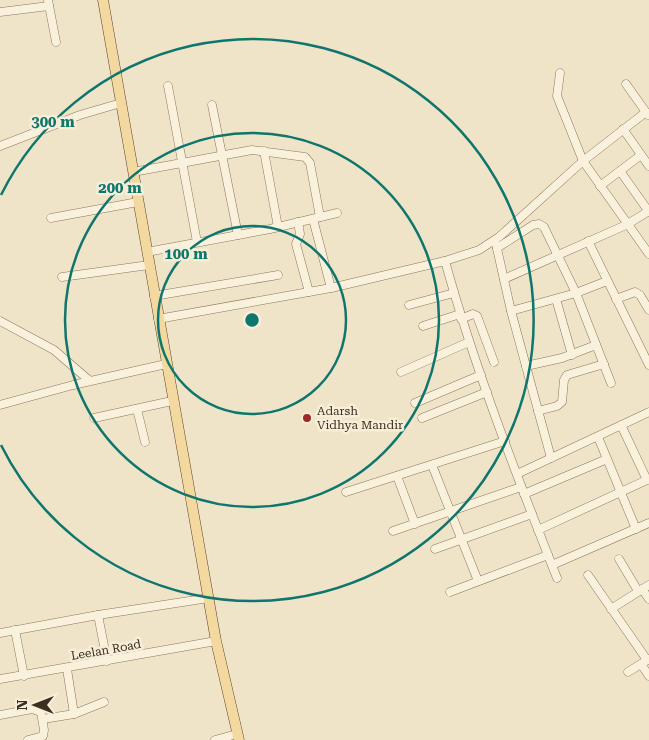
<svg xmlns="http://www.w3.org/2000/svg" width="649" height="740" viewBox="0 0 649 740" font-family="'Roboto Serif',serif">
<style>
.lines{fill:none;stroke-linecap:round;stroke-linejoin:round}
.minor-casing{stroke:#8d765c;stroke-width:9}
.major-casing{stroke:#5b4430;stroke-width:11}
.minor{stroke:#faf1dc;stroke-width:8}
.major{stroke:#f3d9a0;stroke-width:10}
.ring{fill:none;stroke:#0f766e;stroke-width:2.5}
.poi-dot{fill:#9e2a2b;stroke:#f7eed8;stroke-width:2}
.labels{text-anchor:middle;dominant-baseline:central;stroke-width:5;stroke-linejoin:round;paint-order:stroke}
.poi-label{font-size:12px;fill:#3d2e20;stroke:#f7eed8;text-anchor:start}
.street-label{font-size:12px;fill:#3d2e20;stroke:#f7eed8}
.centre{fill:#0f766e;stroke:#f7eed8;stroke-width:2.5}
.ring-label{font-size:15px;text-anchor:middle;font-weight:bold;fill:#0f766e;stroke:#f7eed8;stroke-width:5;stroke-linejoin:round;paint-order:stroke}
</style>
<rect width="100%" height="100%" fill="#f0e4c8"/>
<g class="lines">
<defs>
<g id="minor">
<path d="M48,0L56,42"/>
<path d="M0,12L49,6"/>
<path d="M560,73L557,96L583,161L649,254"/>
<path d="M626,84L648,115"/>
<path d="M168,86L197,242"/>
<path d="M212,105L238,235"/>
<path d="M623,129L649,166"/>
<path d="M0,146L80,115L121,103"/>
<path d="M264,151L278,227"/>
<path d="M620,171L649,212"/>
<path d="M133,172L252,150L305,157L310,163L320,217"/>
<path d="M600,186L641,155"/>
<path d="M51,218L138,202"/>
<path d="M313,219L331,288"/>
<path d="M298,222L300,234L296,244L309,292"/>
<path d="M588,241L649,365"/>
<path d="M496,244L511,311L551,458"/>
<path d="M497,248L533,225L539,224L544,227L576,293L611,383"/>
<path d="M147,252L270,229L337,213"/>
<path d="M445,261C475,369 516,474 557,578"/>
<path d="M62,277L149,265"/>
<path d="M504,279L626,225L649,211"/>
<path d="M154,296L278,275"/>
<path d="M556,299L572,355"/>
<path d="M616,299L635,292L640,295L649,310"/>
<path d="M409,305L454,293"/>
<path d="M511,311L576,293L607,281"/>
<path d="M158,319L331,288L445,261L479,250L499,237L583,161L646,112"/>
<path d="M461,319L473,314L477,316L494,362"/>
<path d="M0,321L54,350L90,381"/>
<path d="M423,326L460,314"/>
<path d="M526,366L562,358L596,345"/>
<path d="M401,372L469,342"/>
<path d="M415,403L481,375"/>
<path d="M0,405L73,385L166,364"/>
<path d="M137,409L145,442"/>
<path d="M538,411L557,406L562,402L564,380L567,375L604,364"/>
<path d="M94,418L172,401"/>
<path d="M422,418L487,392"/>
<path d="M621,425L647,480"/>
<path d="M598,437L636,529"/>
<path d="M432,465L478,581"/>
<path d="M517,474L649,412"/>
<path d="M397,476L415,524"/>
<path d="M346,492L505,441"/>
<path d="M524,494L607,459"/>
<path d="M538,530L649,479"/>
<path d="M393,531L521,487"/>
<path d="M435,549L532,514"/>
<path d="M619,559L638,591"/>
<path d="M552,565L649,523"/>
<path d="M588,575L647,660"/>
<path d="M642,589L649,599"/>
<path d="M450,592L548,555"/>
<path d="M611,609L649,585"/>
<path d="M98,615L107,661"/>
<path d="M15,630L24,676"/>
<path d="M0,633L98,615L209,598"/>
<path d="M641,664L649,676"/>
<path d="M67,669L74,714"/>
<path d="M628,672L649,659"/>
<path d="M0,679L216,641"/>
<path d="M0,715L32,709L41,712L44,730L43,736L28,740"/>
<path d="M43,719L74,714L104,702"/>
<path d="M215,740L237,734"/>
</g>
<path id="major" d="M103,0L216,641L239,740"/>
</defs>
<use href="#minor" class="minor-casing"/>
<use href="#major" class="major-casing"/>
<use href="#minor" class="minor"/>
<use href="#major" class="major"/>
</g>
<g class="ring">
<circle cx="252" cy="320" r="94"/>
<circle cx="252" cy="320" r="187"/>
<path d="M1 195A281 281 0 1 1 1 445"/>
</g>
<circle class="poi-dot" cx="307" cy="418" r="5"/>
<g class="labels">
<g class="poi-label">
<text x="317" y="411">Adarsh<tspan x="317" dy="14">Vidhya Mandir</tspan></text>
</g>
<g class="street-label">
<text transform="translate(106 650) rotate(-10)">Leelan Road</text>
</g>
</g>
<circle cx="252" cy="320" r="8" class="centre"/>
<g class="ring-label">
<text x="53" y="127">300 m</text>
<text x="120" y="193">200 m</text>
<text x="186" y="259">100 m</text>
</g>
<g transform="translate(35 705) rotate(270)" stroke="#f7eed8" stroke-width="4" paint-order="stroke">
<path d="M0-4L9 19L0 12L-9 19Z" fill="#3d2e20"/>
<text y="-8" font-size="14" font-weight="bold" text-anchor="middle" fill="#3d2e20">N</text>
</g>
</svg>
